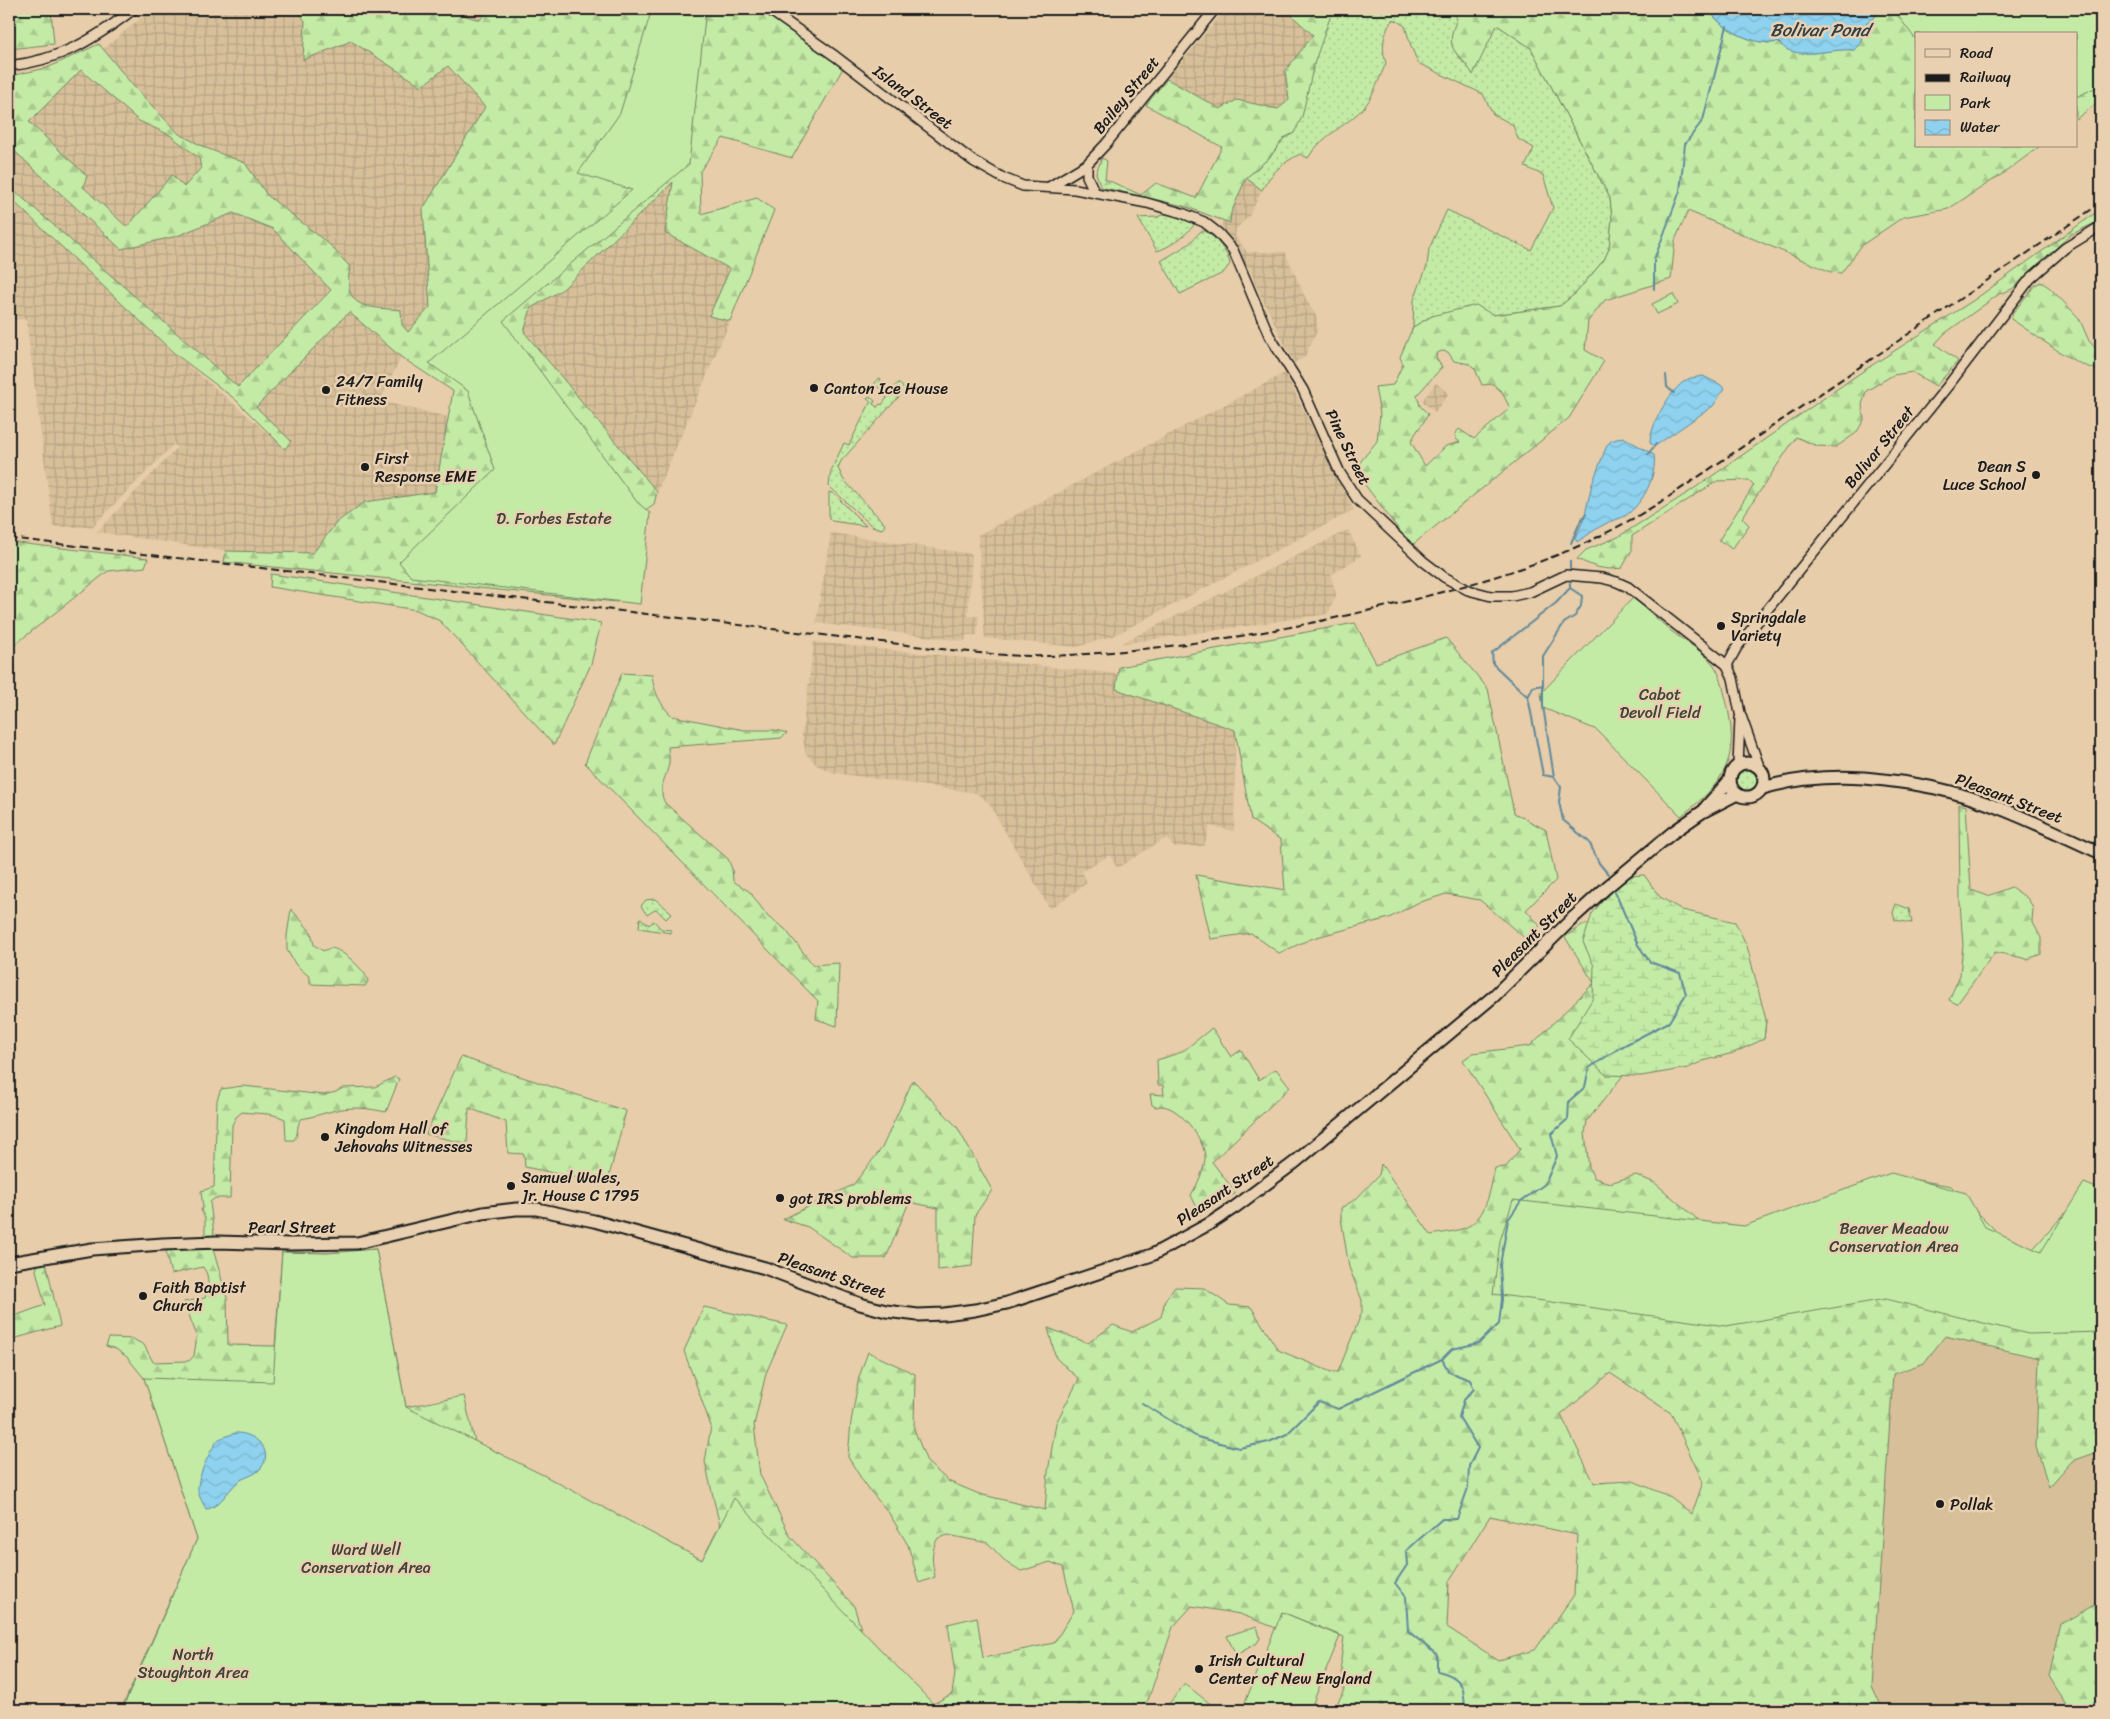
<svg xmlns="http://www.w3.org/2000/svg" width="2110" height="1719" viewBox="0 0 2110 1719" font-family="Sriracha,sans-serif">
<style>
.built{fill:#d7bf9a}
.industrial{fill:url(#industrial-grid)}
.grass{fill:url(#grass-dots);stroke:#708461}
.forest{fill:url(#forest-firs);stroke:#708461;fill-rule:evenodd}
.wetland{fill:url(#wetland-marsh);stroke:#708461}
.park{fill:#c4eba6;stroke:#708461}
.water{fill:url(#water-waves);stroke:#60899b}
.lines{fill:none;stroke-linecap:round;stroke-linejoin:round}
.stream{stroke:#60899b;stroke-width:2}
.minor-casing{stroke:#1c1c1c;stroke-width:12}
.major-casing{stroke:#1c1c1c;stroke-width:15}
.minor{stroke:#e9d0b1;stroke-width:9}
.major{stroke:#e9d0b1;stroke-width:11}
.rail{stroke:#1c1c1c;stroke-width:2;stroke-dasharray:8 4;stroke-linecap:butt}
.poi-dot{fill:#1c1c1c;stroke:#e9d0b1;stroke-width:2}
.labels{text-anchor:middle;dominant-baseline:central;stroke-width:5;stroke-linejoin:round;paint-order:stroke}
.street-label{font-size:16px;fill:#1c1c1c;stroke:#e9d0b1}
.poi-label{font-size:16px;fill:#1c1c1c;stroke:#e9d0b1;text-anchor:start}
.park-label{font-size:16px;fill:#3e4538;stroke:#e9d0b1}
.water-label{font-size:18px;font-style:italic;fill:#334046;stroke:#e9d0b1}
</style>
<defs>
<pattern id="industrial-grid" width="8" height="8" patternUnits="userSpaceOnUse" patternTransform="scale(1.25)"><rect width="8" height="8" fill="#d7bf9a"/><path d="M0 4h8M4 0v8" fill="none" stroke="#b8a484"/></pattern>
<pattern id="grass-dots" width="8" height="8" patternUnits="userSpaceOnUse" patternTransform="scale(1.25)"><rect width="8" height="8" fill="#c4eba6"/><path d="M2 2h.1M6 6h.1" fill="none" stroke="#a8c98e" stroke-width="1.8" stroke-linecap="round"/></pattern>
<pattern id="forest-firs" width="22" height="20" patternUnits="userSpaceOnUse" patternTransform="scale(1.25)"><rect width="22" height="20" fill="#c4eba6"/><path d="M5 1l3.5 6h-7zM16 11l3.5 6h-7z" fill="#a8c98e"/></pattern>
<pattern id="wetland-marsh" width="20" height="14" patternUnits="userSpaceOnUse" patternTransform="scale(1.25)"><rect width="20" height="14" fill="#c4eba6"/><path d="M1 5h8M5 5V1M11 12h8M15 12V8" fill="none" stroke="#a8c98e"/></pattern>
<pattern id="water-waves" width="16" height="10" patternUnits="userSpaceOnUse" patternTransform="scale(1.25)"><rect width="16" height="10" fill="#8ed2ef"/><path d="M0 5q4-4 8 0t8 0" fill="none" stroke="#7ab4cc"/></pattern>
</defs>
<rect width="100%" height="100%" fill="#e7cda9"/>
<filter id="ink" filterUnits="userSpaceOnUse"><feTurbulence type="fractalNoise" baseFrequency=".02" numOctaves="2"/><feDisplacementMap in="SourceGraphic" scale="10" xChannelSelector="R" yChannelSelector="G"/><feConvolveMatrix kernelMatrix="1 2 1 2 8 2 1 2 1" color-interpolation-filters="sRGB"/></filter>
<g filter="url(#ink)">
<path class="built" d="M1945,1336L2039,1358L2036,1447L2049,1486L2072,1461L2101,1451V1601L2061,1624L2049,1677L2069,1710H1883L1872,1686L1893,1374L1924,1363Z"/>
<g class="industrial">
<path d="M151,9H297L305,21L303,60L351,41L422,86L448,66L485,107L423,209L430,307L408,332L402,325L401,310L366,307L354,300L330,245L267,195L245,163L206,148L179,134L134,87L104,49Z"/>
<path d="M442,9H489L480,20Z"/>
<path d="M1226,9H1293L1289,13L1314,35L1285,71L1289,100L1277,109L1237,100L1220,109L1167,79Z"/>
<path d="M81,70L139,121L170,135L199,158L201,168L184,187L172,176L127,227L83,187L29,122Z"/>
<path d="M9,146L121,249L177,236L233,213L273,229L331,289L238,388L9,186Z"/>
<path d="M1246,178L1262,190L1249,216L1236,229L1235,236L1247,252H1285L1306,299L1317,318V331L1305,357L1294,363L1257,288L1249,267L1246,266L1222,229V220L1230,223L1231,213Z"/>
<path d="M674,181L665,233L730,269L710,316L730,321L657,492L524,331L531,308L563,289Z"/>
<path d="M9,197L174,353L285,448L290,441L256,407L349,312L401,357L380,401L448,417L435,492L365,502L337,522L313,553L226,551L97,532L177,448L174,444L92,527H53L26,319L9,320Z"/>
<path d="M1285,373L1354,510L1113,636L1077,647L985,638L978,535Z"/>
<path d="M1436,383L1449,393L1435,412L1422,401Z"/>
<path d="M1348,530L1361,556L1331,575L1336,595L1328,614L1120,644Z"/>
<path d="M831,533L972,554L968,616H979L977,635H966L965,641L816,623Z"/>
<path d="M814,642L1117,674V689L1235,730L1234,831L1210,826L1204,846L1174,847L1166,838L1117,868L1110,855L1082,871L1087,883L1050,909L988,802L976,793L835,773L818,766L806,754L802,734Z"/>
</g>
<g class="grass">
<path d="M1333,9H1452L1458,19C1446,45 1453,51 1470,69L1497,25L1531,48L1610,198L1612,218L1609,249L1604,260L1576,293L1560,306L1493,315L1432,316L1413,327L1414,300L1427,266L1429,249L1447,210L1531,250L1553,208L1543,175L1525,167L1534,148L1518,139L1513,125L1493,114L1483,94L1418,63L1411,46L1405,26L1394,19C1383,30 1381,49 1386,63C1380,76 1374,95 1365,106C1349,125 1321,135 1308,158L1300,154C1282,163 1271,173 1262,190L1246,178L1270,157L1284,138L1294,133L1322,37Z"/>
<path d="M1168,213L1192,223L1194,225C1185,236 1170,247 1157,251L1138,218L1157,217Z"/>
<path d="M1201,231H1205C1216,238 1228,252 1230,264L1223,273L1180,294L1161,261L1189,244Z"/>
<path d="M879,378L881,379L879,383L889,391L899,383L905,390L841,461L838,468L843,479L883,522L885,525L882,529L872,526L829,486L831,471L844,443L849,445L871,401L867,399L869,396L875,401L873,404L877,407L880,404L882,405L887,398L886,397L888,393L876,386H873Z"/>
<path d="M829,492L834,494L866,526L832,521L829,518Z"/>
<circle cx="1746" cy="780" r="11"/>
<path d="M655,899L672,913L666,919L656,909L647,915L641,906L646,900Z"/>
<path d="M1896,904L1909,909L1912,923L1895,920L1893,913Z"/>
<path d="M640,918L649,925L654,921L661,929L671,930V933L639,928Z"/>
</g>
<g class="forest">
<path d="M9,9H47L51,11L54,44L9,49Z"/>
<path d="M297,9H328L343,15L355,9H442L480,20L489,9H756L847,61L792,158L723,138L700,171L701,214L757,198L774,210L730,321L709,316L730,269L665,233L673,182L563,289L531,308L524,332L657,492L654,504L641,513L617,602L224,562L226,551L313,553L337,522L365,502L435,492L453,391L401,357L349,312L256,407L291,441L285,449L235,399L174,353L9,197V186L238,387L331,290L273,229L233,213L177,236L121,249L9,146V76L47,68L99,44L134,87L179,134L206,148L245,163L267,195L330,245L350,267C342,310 368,307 401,310L402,325L408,332L430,307L423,209L485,107L448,66L422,86L351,41L303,60L305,21ZM81,70L139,121L170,135L199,158L201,168L184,187L172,175L127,227L83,187L87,176L29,122Z"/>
<path d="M1293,9H1333L1314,64L1302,117L1294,133L1284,138L1270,157L1246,178L1231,213L1230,223L1184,206L1101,187L1096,173L1102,158L1107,161L1105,179L1141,195L1156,183L1196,198L1222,147L1146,105L1167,79L1220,109L1237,100L1278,109L1289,100L1285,71L1313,35L1289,13Z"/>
<path d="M1452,9H1709C1719,29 1757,47 1778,42C1802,63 1828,47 1854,50L1859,45L1866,24L1884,9H2101V100L2076,119V34H1916V146H2040L2004,173L1948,209L1903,217L1862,245L1841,273L1831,272L1688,211L1675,240L1671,279L1605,300L1588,321L1585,350L1604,361L1569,418L1411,546L1354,470L1377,441L1380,414L1375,387L1393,385L1403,364L1400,357L1413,327L1432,316L1476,305L1493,315L1560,306L1576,293L1604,260L1609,249L1612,218L1610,198L1531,48L1497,25L1473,75C1460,50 1442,54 1457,19ZM1442,351L1448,352L1454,361L1470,364L1475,369L1482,385L1493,384L1502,392L1510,408L1474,439L1459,429L1455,434L1456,439L1460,442L1446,446L1425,466L1411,442C1415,431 1424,424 1428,414L1420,406L1417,395L1442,367L1436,358L1437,353Z"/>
<path d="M2101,209V220L2070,235L2012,289L1999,294L1944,334L1935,344L1958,361L1936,386L1912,372L1893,375L1866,391L1862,405L1864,420L1856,433L1836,447L1817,446L1796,437L1742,518L1749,525L1732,549L1719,540L1754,485L1749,480L1717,481L1632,536V550L1622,568C1603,571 1593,566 1577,559L1586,550L1618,537L1692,490L1866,369L1974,300Z"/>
<path d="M2041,282L2050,288L2079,318L2089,341L2098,351L2101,350V370C2078,369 2032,332 2011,319L2013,313L2035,285Z"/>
<path d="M9,542L148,558L145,567L108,571L9,649V564L11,561H9Z"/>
<path d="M271,574L601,623L591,664L554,745L440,621L417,610L270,587Z"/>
<path d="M1355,623L1376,663L1446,638L1488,689L1514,813L1546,830L1556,880L1526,910L1540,926L1526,939L1480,900L1446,894L1417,903L1389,918L1313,938L1279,953L1251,933L1211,939L1196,875L1285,890L1281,840L1251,820L1235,730L1116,689L1119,667Z"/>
<path d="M622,673L652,675C653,690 661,706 672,716L744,730H775L787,733L781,738L668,747C668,752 670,758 669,763C666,779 657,788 665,803L728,859L732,869L733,881L750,892L768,917L785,929L813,965L839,963L837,1026L816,1019L818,1001L585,763Z"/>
<path d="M1959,804L1966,806L1971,890L1988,896L2011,887L2027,898L2033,907L2032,921L2041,938V954L2028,959L1995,952L1957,1004L1949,1000L1960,975L1963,945L1960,902Z"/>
<path d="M291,909L311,932L314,945L323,951C325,950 330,948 331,948C342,949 366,971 368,981L365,986L310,984V977L296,965L287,950V936Z"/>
<path d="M1594,924L1766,1020L1764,1039L1624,1074L1587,1121L1585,1133L1589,1168L1594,1178L1610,1183L1636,1175L1655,1183L1718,1237L1912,1179L1951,1186L2024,1259L2085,1191L2101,1198V1451L2072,1461L2049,1487L2036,1447L2039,1358L1945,1336L1924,1363L1893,1374L1872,1686L1883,1710H1673L1671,1708L1667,1710H1334L1344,1690L1341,1660L1344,1637L1282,1612L1276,1628L1240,1614L1192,1606L1173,1627L1148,1700L1138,1710H121L197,1539L144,1378L127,1357L116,1349L106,1346L109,1338L133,1339L144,1345L153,1362L189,1361L194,1356L197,1336L184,1302L205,1298C209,1288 210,1276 203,1267L171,1274L166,1253L168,1250L213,1249L227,1298L228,1345L275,1346L282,1252L327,1253L376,1249L406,1407L464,1396L475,1442L702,1560L720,1526L705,1462L711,1426L684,1351L704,1307L787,1325L766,1373L754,1425L760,1475L790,1536L854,1606L872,1666L910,1697L933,1704L952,1694L955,1674L948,1624L977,1617L983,1658L1054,1643L1074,1611L1063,1567L1050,1562L1021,1571L1004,1560L988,1543L948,1535L938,1538C930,1551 932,1562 935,1577L919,1583L908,1545L889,1513L866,1486L848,1457L851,1422L859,1377L868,1352L915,1374L914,1429L927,1462L948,1481L979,1494L1045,1510L1048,1472L1056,1423L1079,1379L1056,1358L1048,1328L1088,1343L1113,1325L1132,1332L1161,1317L1165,1300L1175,1287L1204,1288L1229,1305L1251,1307L1278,1350L1331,1372H1338L1362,1312V1300L1349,1267L1341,1218V1208L1356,1199L1379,1175L1381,1164L1431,1235C1441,1233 1452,1232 1462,1229C1487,1221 1490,1190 1495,1168L1506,1167L1520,1149L1463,1060L1473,1053L1530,1046L1594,983L1565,937L1582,925ZM1610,1373L1671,1413L1703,1482L1692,1514L1671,1497L1633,1481L1594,1483L1561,1415ZM1490,1516L1577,1535L1574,1595L1535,1650L1498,1660L1447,1627L1449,1581Z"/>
<path d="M1212,1028L1231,1057L1241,1050L1259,1080L1276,1069L1290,1087L1212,1162L1236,1193L1200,1214L1191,1195C1197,1185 1204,1171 1205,1159C1207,1141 1175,1099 1156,1107L1152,1105L1150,1094L1164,1095L1163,1085H1158L1157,1060L1182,1052Z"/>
<path d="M461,1057L626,1111L607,1184L525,1167L524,1154L508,1153L506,1122L469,1108L467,1144L426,1134Z"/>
<path d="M395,1077L399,1079L386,1112C368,1108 350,1106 332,1111C321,1114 312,1117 301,1119C296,1126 299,1134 294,1140H286L285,1119C271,1112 257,1114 242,1112L236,1117L232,1125L230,1198H215L210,1202L214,1235L205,1237V1218L201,1210L203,1207L201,1191L214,1187L217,1100L221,1089L243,1086L324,1095L336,1092L343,1088L375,1087Z"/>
<path d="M913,1080L957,1127L992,1190L975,1215L972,1266L938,1270V1208L909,1202L886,1258H853L808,1227L783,1219L853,1185L882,1148Z"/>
<path d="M46,1262L60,1326L9,1340V1318L45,1305L36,1270L38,1264Z"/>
<path d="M2101,1601V1698L2079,1710H2069L2049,1677L2061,1624Z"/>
</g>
<path class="wetland" d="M1644,875L1660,897L1682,910L1735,922L1747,946L1766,1020L1764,1039L1733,1053L1703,1061L1688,1068L1641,1076L1606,1075L1568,1039L1593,998L1594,966L1583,942L1592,914L1607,895L1630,876Z"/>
<g class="park">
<path d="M652,9H706L689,164L503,321L637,502L650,513L640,604L411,577L399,562L495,470L468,391L429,363L632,190L578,173L620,113Z"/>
<path d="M1893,9H2101V85L2076,97V34H1916V40Z"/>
<path d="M1673,294L1678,304L1657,314L1652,304Z"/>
<path d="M1633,598C1646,608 1658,620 1671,631C1684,641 1703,651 1713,664C1721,674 1723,689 1726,700C1740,757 1727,781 1681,816L1597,730L1543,708L1541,693Z"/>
<path d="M1891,1173L1966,1193L1985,1227L2041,1252L2084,1183L2101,1190V1332L2028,1334L1886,1299L1726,1326L1493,1294L1500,1241L1513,1200L1744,1226Z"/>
<path d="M376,1249L406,1407L545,1476L702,1560L734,1498L939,1710H122L197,1539L144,1378L273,1382L282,1252L327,1253Z"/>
<path d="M1282,1612L1340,1636L1310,1710H1242Z"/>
<path d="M1257,1626L1260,1638L1257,1643L1236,1655L1227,1636Z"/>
<path d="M1185,1684L1218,1710H1164Z"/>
</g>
<g class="water">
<path d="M1709,9H1884L1866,24L1859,46L1854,50C1836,48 1805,58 1788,50C1784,48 1781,45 1778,42C1757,47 1719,29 1709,9Z"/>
<path d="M1703,376L1721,385L1724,389L1713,406L1655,446L1650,443C1650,425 1673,383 1691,378C1695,377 1699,377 1703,376Z"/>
<path d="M1623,437L1654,455C1657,476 1643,504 1625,516C1620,519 1612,520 1607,523C1596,528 1587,536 1577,542L1575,538L1584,519L1592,484L1607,445L1611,441Z"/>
<path d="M235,1433C254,1432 275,1450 261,1468C255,1476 245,1476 238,1482C229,1489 218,1509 206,1509C204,1505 199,1497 198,1491C196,1480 211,1447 219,1439Z"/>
</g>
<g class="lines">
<g class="stream">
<path d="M1654,289V260L1680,191L1685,144L1703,120L1727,26"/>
<path d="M1666,375L1667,387L1674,393"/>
<path d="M1648,454L1656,444"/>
<path d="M1571,543L1581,520L1586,514"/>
<path d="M1570,568V561"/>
<path d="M1570,583V588L1582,596L1581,606L1575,616L1564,623L1543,656V706L1554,777L1561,787L1559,802L1563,820L1589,842L1599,863L1608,874"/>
<path d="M1543,685L1533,687L1528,697L1543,775L1554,777"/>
<path d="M1528,697L1493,664L1492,653L1556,603L1569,589"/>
<path d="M1142,1403L1197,1437L1239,1448L1269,1442L1287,1434L1319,1402L1338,1409L1442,1359"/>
<path d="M1468,1710C1463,1703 1465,1698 1463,1690C1460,1678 1447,1673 1437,1671V1655L1408,1631L1406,1597L1395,1583L1407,1565L1406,1551L1442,1519H1457L1468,1488L1469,1466L1478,1448L1459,1417L1464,1400L1474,1389L1470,1380L1449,1372L1442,1359L1452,1349L1479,1343L1499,1324L1502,1299L1500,1265L1508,1220L1521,1201L1545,1184L1557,1156L1551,1134L1568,1119L1569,1101L1585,1087L1589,1068L1621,1047L1669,1022L1686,994L1680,973L1650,962L1638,945L1615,892"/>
</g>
<defs>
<g id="minor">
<path d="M768,9L835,56L973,161L1003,178L1023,186L1075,189L1147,203L1182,213L1204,222L1218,233L1233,250L1269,335L1303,390L1340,473L1357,499L1423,561L1444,577L1468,590L1491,596H1512L1530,592L1566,575L1602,578L1617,582L1628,587L1727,665L1733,678L1740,713L1760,769"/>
<path d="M9,66C61,60 93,40 134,9"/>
<path d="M1087,164V176L1095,193"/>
<path d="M1049,187L1087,164L1106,144L1215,9"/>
<path d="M1727,665L1737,647L1947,387L2030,279L2065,248L2101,226"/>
<path d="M1738,766L1740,718"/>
</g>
<g id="major">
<circle cx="1747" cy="780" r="17"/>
<path d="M1763,788C1796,778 1829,776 1864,778C1888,780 1912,783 1935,788C1994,801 2047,829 2101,853"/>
<path d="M1706,807L1730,780"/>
<path d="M9,1263L92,1249L163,1244L217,1242L289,1244L357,1243L483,1213L516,1209H537L594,1221L765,1268L860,1304L886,1311L918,1315L944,1314L975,1310L1007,1303L1152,1255L1209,1224L1235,1207L1294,1163L1494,996L1574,917L1607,887L1672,833L1702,812L1737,794"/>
</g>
</defs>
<use href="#minor" class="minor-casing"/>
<use href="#major" class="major-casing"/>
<use href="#minor" class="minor"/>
<use href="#major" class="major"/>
<path class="rail" d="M9,538L932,648C970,652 1009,657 1048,656C1170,651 1293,630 1412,600C1469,585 1527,569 1581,545C1614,530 1646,512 1676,492L2101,203"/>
</g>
</g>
<g class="poi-dot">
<circle cx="814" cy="388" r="5"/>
<circle cx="326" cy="390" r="5"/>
<circle cx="365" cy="467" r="5"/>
<circle cx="2036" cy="475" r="5"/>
<circle cx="1721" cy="626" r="5"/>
<circle cx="325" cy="1137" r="5"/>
<circle cx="511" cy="1186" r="5"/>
<circle cx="780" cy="1198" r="5"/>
<circle cx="143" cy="1296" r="5"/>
<circle cx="1940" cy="1504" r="5"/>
<circle cx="1199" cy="1669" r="5"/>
</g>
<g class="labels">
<g class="street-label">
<text transform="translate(1126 95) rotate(-51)">Bailey Street</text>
<text transform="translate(913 97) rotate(37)">Island Street</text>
<text transform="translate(1348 447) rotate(64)">Pine Street</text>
<text transform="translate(1879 447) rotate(-51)">Bolivar Street</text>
<text transform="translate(2009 798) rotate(21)">Pleasant Street</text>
<text transform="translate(1534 934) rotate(-45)">Pleasant Street</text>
<text transform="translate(1225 1190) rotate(-34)">Pleasant Street</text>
<text x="292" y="1227">Pearl Street</text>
<text transform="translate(832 1275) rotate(19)">Pleasant Street</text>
</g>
<g class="poi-label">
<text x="336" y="381">24/7 Family<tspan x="336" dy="18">Fitness</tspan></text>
<text x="824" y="388">Canton Ice House</text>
<text x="375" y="458">First<tspan x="375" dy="18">Response EME</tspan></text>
<text x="2026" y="466" text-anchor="end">Dean S<tspan x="2026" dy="18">Luce School</tspan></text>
<text x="1731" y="617">Springdale<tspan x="1731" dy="18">Variety</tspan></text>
<text x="335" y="1128">Kingdom Hall of<tspan x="335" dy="18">Jehovahs Witnesses</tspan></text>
<text x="521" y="1177">Samuel Wales,<tspan x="521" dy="18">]r. House C 1795</tspan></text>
<text x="790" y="1198">got IRS problems</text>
<text x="153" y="1287">Faith Baptist<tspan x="153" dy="18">Church</tspan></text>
<text x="1950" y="1504">Pollak</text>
<text x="1209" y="1660">Irish Cultural<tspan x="1209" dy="18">Center of New England</tspan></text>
</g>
<g class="park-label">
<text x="554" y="518">D. Forbes Estate</text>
<text x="1660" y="694">Cabot<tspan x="1660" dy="18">Devoll Field</tspan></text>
<text x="1894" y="1228">Beaver Meadow<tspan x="1894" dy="18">Conservation Area</tspan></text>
<text x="366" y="1549">Ward Well<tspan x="366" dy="18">Conservation Area</tspan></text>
<text x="193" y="1654">North<tspan x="193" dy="18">Stoughton Area</tspan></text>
</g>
<g class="water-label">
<text x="1820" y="30">Bolivar Pond</text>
</g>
</g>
<rect width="2110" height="1719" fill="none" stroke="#e9d0b1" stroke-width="30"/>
<rect x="15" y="15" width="2080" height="1689" fill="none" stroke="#1c1c1c" stroke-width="2" filter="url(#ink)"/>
<rect x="1915" y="32" width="162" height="115" fill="#e9d0b1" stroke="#978875"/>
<rect x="1925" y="49" width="25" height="8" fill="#e9d0b1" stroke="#978875"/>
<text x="1960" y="58" font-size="15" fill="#1c1c1c">Road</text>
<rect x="1925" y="74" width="25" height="8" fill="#1c1c1c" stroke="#978875"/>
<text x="1960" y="82" font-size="15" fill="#1c1c1c">Railway</text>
<rect x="1925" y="95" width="25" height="15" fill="#c4eba6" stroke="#978875"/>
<text x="1960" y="108" font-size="15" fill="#1c1c1c">Park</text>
<rect x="1925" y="120" width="25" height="15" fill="url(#water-waves)" stroke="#978875"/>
<text x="1960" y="132" font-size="15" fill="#1c1c1c">Water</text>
</svg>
